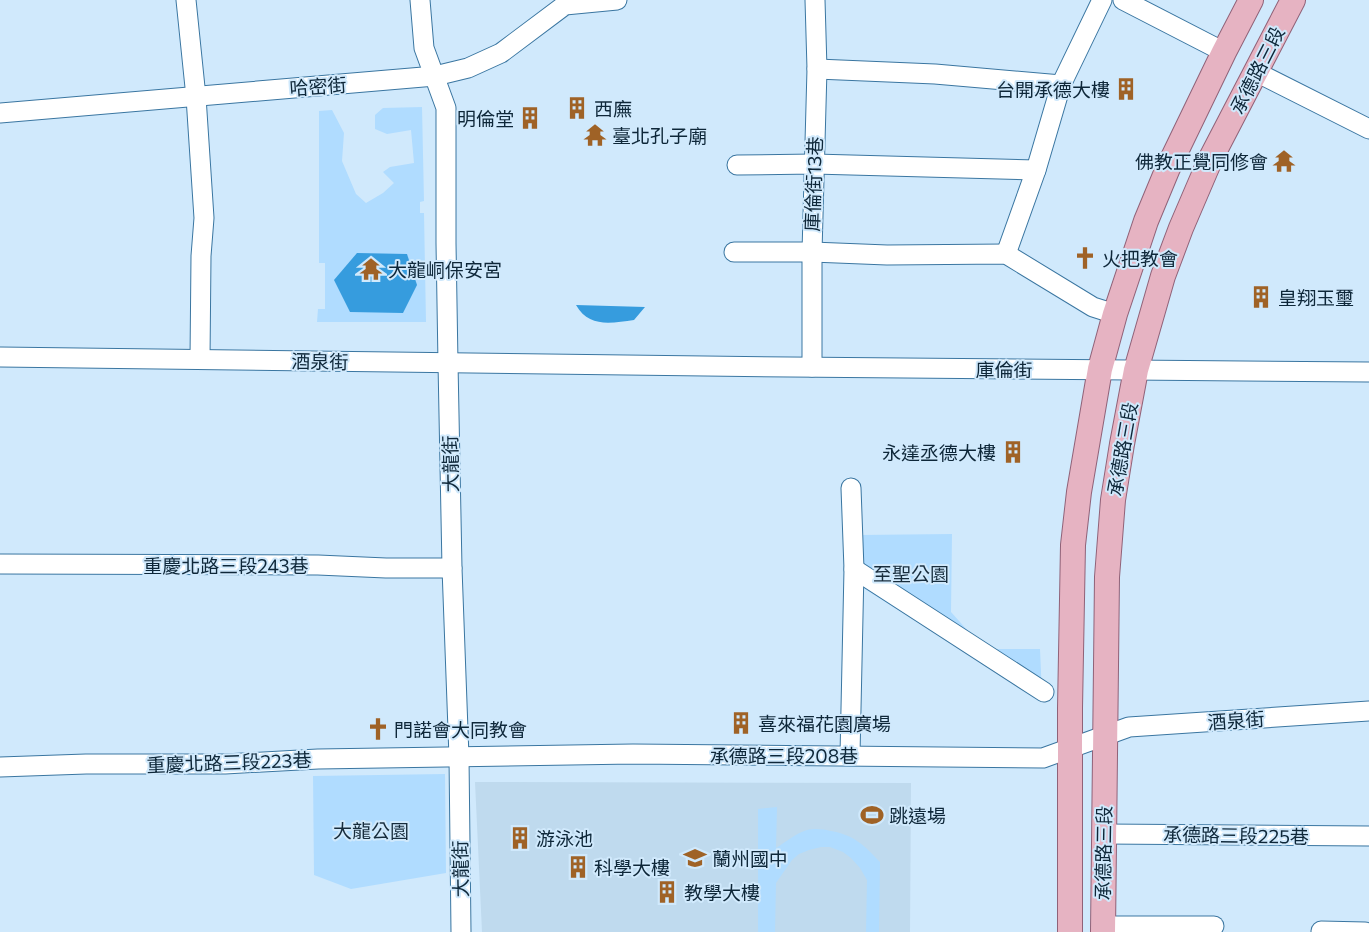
<svg xmlns="http://www.w3.org/2000/svg" width="1369" height="932" viewBox="0 0 1369 932" font-family="Commissioner,'Noto Sans TC',sans-serif">
<style>
.built{fill:#bfdaee}
.green{fill:#b0dcff}
.water{fill:#369cde}
.lines{fill:none;stroke-linecap:round;stroke-linejoin:round}
.minor-casing{stroke:#3a76a1;stroke-width:21}
.major-casing{stroke:#906278;stroke-width:26}
.minor{stroke:#fff;stroke-width:19}
.major{stroke:#e6b3c2;stroke-width:24}
.labels{text-anchor:middle;dominant-baseline:central;stroke-width:4;stroke-linejoin:round;paint-order:stroke}
.street-label{font-size:19px;fill:#0e2739;stroke:#d0e9fc}
.poi-label{font-size:19px;fill:#0e2739;stroke:#d0e9fc;text-anchor:start}
.park-label{font-size:19px;fill:#172c3c;stroke:#d0e9fc}
</style>
<rect width="100%" height="100%" fill="#d0e9fc"/>
<path class="built" d="M475,782L911,783L910,932H482Z"/>
<g class="green">
<path d="M422,107L424,201L420,202V213H424L426,322H317L318,309H325V263H319V111L332,110L344,133L342,161L356,194L366,203L383,193L394,183L383,172L390,167L414,163L411,130L387,134L375,129V115L383,108Z"/>
<path d="M952,534L951,612L984,649H1040L1042,695L1032,694L860,586L859,535Z"/>
<path d="M445,774L446,873L351,889L314,875L313,776Z"/>
<path d="M777,807L776,848C786,842 796,833 807,830C814,828 824,829 831,831C854,835 864,845 880,862L879,932H866L867,880L860,868L851,858L843,852L830,847H821L809,850L799,854L792,860L776,883L775,932H758V809Z"/>
</g>
<g class="water">
<path d="M357,253L407,254L417,285L403,313L350,312L334,280Z"/>
<path d="M576,305L645,307L634,320C611,323 589,328 576,305Z"/>
</g>
<g class="lines">
<defs>
<g id="minor">
<path d="M186,0L196,97L204,218L201,256L200,359"/>
<path d="M420,0L424,48L446,108V243L448,363L452,568L459,757L461,932"/>
<path d="M1123,0L1224,52"/>
<path d="M817,69L935,74L1061,85"/>
<path d="M1256,72L1369,129"/>
<path d="M0,113L435,76L468,68L501,53L565,5L617,0"/>
<path d="M737,165L814,164L1036,170"/>
<path d="M734,252H812L887,255L1006,254L1093,307L1115,314"/>
<path d="M1006,254L1036,170L1061,85L1102,0"/>
<path d="M0,357L790,367L1369,372"/>
<path d="M812,367V252L817,69L815,0"/>
<path d="M0,564L318,565L386,568H452"/>
<path d="M854,569L1044,692"/>
<path d="M850,755L854,569L851,488"/>
<path d="M0,767L86,764H225L318,759L633,754L1043,758L1129,727L1369,711"/>
<path d="M1104,834L1369,836"/>
<path d="M1103,926H1214"/>
<path d="M1321,931L1365,932"/>
</g>
<g id="major">
<path d="M1070,932V708L1073,545L1079,492L1100,369L1115,314L1146,221L1168,168L1224,52L1251,0"/>
<path d="M1103,932L1107,577L1113,500L1122,444L1136,370L1163,276L1181,228L1211,158L1293,0"/>
</g>
</defs>
<use href="#minor" class="minor-casing"/>
<use href="#major" class="major-casing"/>
<use href="#minor" class="minor"/>
<use href="#major" class="major"/>
</g>
<defs>
<symbol id="building-bare" viewBox="-9 -9 18 18"><path d="M-4-6H4V6H1V3H-1V6H-4ZM-2.5-4.3h1.7v1.8h-1.7ZM.8-4.3h1.7v1.8H.8ZM-2.5-1h1.7V.8h-1.7ZM.8-1h1.7V.8H.8Z" fill="#9f6226" stroke="#d0e9fc" stroke-width="2.5" paint-order="stroke"/></symbol>
<symbol id="temple-bare" viewBox="-9 -9 18 18"><path d="M0-6L5-2H3V0L6.5 2.5H4V6H1.5V3h-3V6H-4V2.5H-6.5L-3 0V-2H-5Z" fill="#9f6226" stroke="#d0e9fc" stroke-width="2.5" paint-order="stroke"/></symbol>
<symbol id="church-bare" viewBox="-9 -9 18 18"><path d="M-1.2-6h2.4v3.5h3.3v2.4h-3.3V6h-2.4V-.1h-3.3v-2.4h3.3Z" fill="#9f6226" stroke="#d0e9fc" stroke-width="2.5" paint-order="stroke"/></symbol>
<symbol id="stadium-bare" viewBox="-9 -9 18 18"><path d="M0-5a6.5 5 0 1 0 0 10a6.5 5 0 1 0 0-10ZM-3.5-1.8h7v3.6h-7Z" fill="#9f6226" stroke="#d0e9fc" stroke-width="2.5" paint-order="stroke"/></symbol>
<symbol id="school-bare" viewBox="-9 -9 18 18"><path d="M0-5L7-2L0 1L-7-2ZM-4 1L0 2.5L4 1V4Q0 6-4 4Z" fill="#9f6226" stroke="#d0e9fc" stroke-width="2.5" paint-order="stroke"/></symbol>
</defs>
<g fill-rule="evenodd">
<use href="#building-bare" x="1110" y="73" width="32" height="32"/>
<use href="#building-bare" x="561" y="92" width="32" height="32"/>
<use href="#building-bare" x="514" y="102" width="32" height="32"/>
<use href="#temple-bare" x="579" y="119" width="32" height="32"/>
<use href="#temple-bare" x="1268" y="145" width="32" height="32"/>
<use href="#church-bare" x="1069" y="242" width="32" height="32"/>
<use href="#temple-bare" x="355" y="253" width="32" height="32"/>
<use href="#building-bare" x="1245" y="281" width="32" height="32"/>
<use href="#building-bare" x="997" y="436" width="32" height="32"/>
<use href="#building-bare" x="725" y="707" width="32" height="32"/>
<use href="#church-bare" x="362" y="713" width="32" height="32"/>
<use href="#stadium-bare" x="856" y="799" width="32" height="32"/>
<use href="#building-bare" x="504" y="822" width="32" height="32"/>
<use href="#school-bare" x="679" y="842" width="32" height="32"/>
<use href="#building-bare" x="562" y="851" width="32" height="32"/>
<use href="#building-bare" x="651" y="876" width="32" height="32"/>
</g>
<g class="labels">
<g class="street-label">
<text transform="translate(1257 70) rotate(-63)">承德路三段</text>
<text transform="translate(318 86) rotate(-4)">哈密街</text>
<text transform="translate(813 184) rotate(-88)">庫倫街13巷</text>
<text transform="translate(320 361) rotate(1)">酒泉街</text>
<text x="1004" y="369">庫倫街</text>
<text transform="translate(1122 449) rotate(-80)">承德路三段</text>
<text transform="translate(450 464) rotate(-91)">大龍街</text>
<text x="226" y="565">重慶北路三段243巷</text>
<text transform="translate(1236 720) rotate(-4)">酒泉街</text>
<text x="784" y="755">承德路三段208巷</text>
<text transform="translate(229 762) rotate(-2)">重慶北路三段223巷</text>
<text transform="translate(1236 835) rotate(1)">承德路三段225巷</text>
<text transform="translate(1103 853) rotate(-89)">承德路三段</text>
<text transform="translate(460 869) rotate(-91)">大龍街</text>
</g>
<g class="poi-label">
<text x="1110" y="89" text-anchor="end">台開承德大樓</text>
<text x="594" y="108">西廡</text>
<text x="514" y="118" text-anchor="end">明倫堂</text>
<text x="612" y="135">臺北孔子廟</text>
<text x="1268" y="161" text-anchor="end">佛教正覺同修會</text>
<text x="1102" y="258">火把教會</text>
<text x="388" y="269">大龍峒保安宮</text>
<text x="1278" y="297">皇翔玉璽</text>
<text x="996" y="452" text-anchor="end">永達丞德大樓</text>
<text x="758" y="723">喜來福花園廣場</text>
<text x="394" y="729">門諾會大同教會</text>
<text x="889" y="815">跳遠場</text>
<text x="536" y="838">游泳池</text>
<text x="712" y="858">蘭州國中</text>
<text x="594" y="867">科學大樓</text>
<text x="684" y="892">教學大樓</text>
</g>
<g class="park-label">
<text x="911" y="573">至聖公園</text>
<text x="371" y="830">大龍公園</text>
</g>
</g>
</svg>
